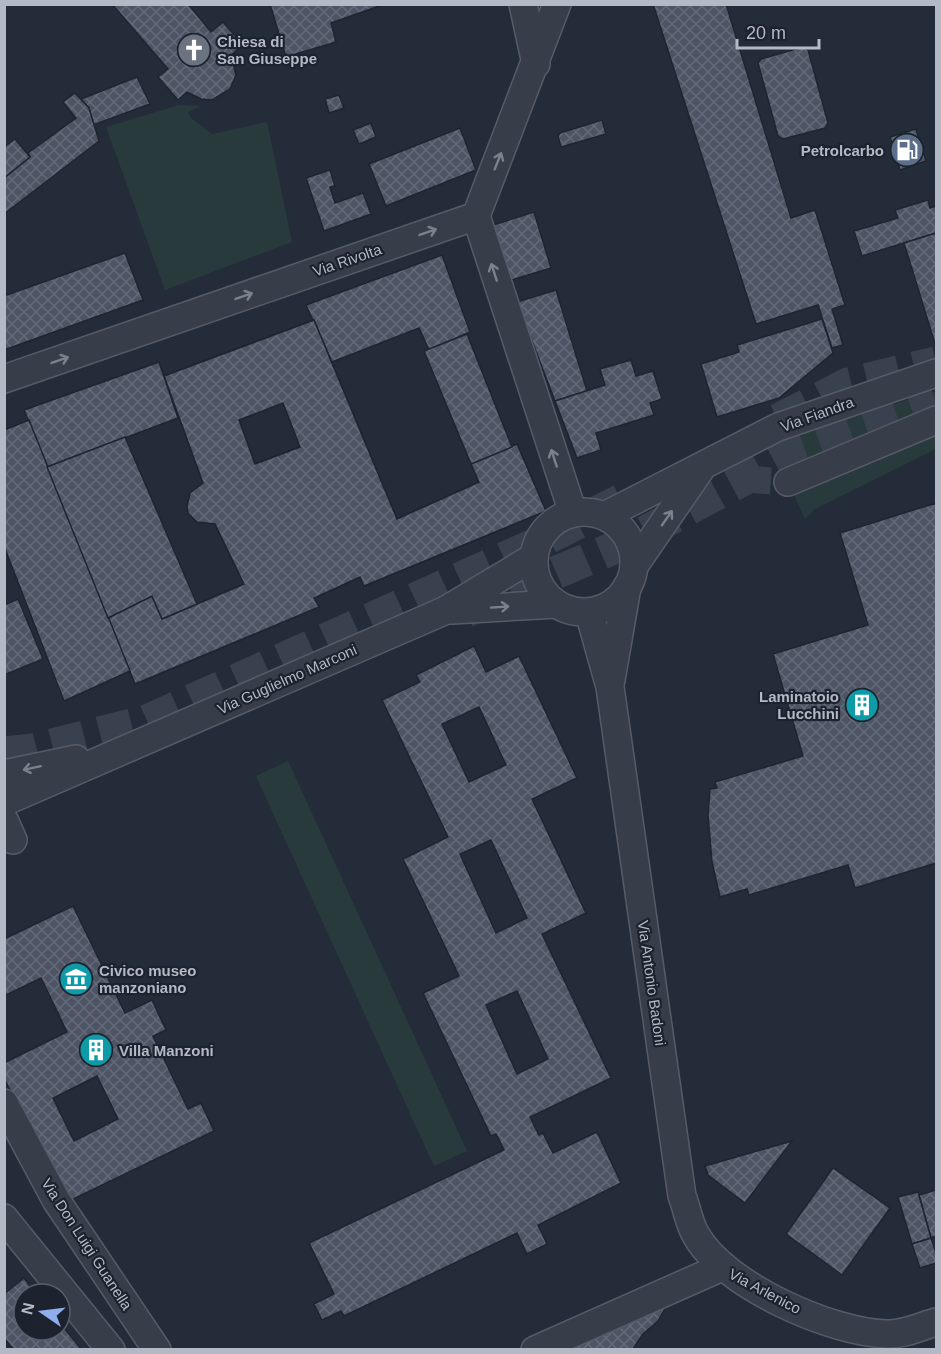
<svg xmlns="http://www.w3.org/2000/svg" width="941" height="1354" viewBox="0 0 941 1354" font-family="Arial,sans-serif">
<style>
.green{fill:#293a3c}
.building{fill:url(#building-cross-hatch);stroke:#1f2530;stroke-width:1.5;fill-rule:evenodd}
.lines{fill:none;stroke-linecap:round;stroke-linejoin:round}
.minor-tunnel{stroke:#39414e;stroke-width:27;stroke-dasharray:27 14;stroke-linecap:butt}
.highway-tunnel{stroke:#39414e;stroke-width:33;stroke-dasharray:33 16;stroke-linecap:butt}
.minor-casing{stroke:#565c67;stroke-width:30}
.minor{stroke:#383e49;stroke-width:27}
.oneway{stroke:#7c828d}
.labels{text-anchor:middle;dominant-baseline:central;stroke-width:4.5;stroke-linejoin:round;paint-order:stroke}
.poi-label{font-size:15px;font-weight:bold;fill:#b3b9c5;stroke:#1d232e;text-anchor:start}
.street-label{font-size:15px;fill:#b3b9c5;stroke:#1d232e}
</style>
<defs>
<pattern id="building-cross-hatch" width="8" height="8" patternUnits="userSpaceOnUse" patternTransform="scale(1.5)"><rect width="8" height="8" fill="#4d5464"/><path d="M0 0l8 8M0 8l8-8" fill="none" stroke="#646a79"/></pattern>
</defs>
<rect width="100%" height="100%" fill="#242c39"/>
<g class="green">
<path d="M179,105L201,106L188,112L191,118L212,134L267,122L292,242L165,290L106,127Z"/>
<path d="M936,391V449L815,509L805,519L772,446L819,427Z"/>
<path d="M288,761L467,1151L434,1166L256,776Z"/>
</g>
<g class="building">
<path d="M112,4H188L211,32L223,22L243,45L231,55L236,75L230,89L212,100L201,99L187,92L178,100L158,77L168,69Z"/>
<path d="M270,4H385L331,23L336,42L286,57Z"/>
<path d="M653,4H726L791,218L815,210L845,305L832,309L843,345L832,348L818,305L756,324Z"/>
<path d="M803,47L808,50L828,123L825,128L783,139L778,136L758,63L761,59Z"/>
<path d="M137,77L150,104L93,125L89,108L81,99Z"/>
<path d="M75,93L89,108L99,141L4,214V178L30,157L28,153L76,118L63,102Z"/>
<path d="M339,95L344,108L329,113L325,99Z"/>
<path d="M602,120L606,134L561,147L558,136L560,133Z"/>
<path d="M371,123L376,137L359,144L353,130Z"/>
<path d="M460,128L476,170L386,206L369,164Z"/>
<path d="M916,129L926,161L900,170L890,137Z"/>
<path d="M15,139L30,157L4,178V147Z"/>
<path d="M330,170L335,186L330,187L335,203L363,193L371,214L324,231L306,178Z"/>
<path d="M928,200L930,208L936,206V233L862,256L854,231L898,218L895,210Z"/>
<path d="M534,212L551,268L508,281L490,226Z"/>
<path d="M936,233V347L904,243Z"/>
<path d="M125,253L143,300L4,350V296Z"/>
<path d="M442,255L470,332L429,350L419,328L332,362L306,305Z"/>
<path d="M556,290L587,391L555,401L517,302Z"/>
<path d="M822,319L833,353L779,398L717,417L701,364L739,352L737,345Z"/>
<path d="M314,320L397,519L479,482L471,464L517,444L546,511L364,586L360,577L314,598L319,607L135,684L108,618L152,596L162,619L244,584L215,524L197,522L188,513L187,506L190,493L203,483L164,376ZM283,403L300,447L255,464L239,420ZM315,480L339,536L293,555L269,500Z"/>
<path d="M314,320L397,519L479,482L471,464L517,444L546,511L364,586L360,577L314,598L319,607L135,684L108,618L152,596L162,619L244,584L215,524L197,522L188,513L187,506L190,493L203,483L164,376ZM283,403L300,447L255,464L239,420Z"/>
<path d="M467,334L512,447L471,464L424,351Z"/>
<path d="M631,360L636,376L653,371L662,399L650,403L654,415L596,433L601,450L577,458L555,401L605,385L600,369Z"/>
<path d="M159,362L178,418L47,467L24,410Z"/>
<path d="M29,420L130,671L64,701L4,546V430Z"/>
<path d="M125,437L197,604L162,619L152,596L108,618L47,467Z"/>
<path d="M936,503V863L855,888L848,865L749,895L747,889L720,897L712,862L708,815L710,789L717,788L715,782L803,756L773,654L868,625L840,533Z"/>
<path d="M18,599L43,659L4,675V605Z"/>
<path d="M474,646L486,672L519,656L577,778L532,799L586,913L542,934L611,1078L530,1117L539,1135L543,1133L553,1153L597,1132L621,1183L538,1225L547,1244L527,1254L517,1233L344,1316L341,1311L322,1320L314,1304L334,1294L309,1243L504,1150L496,1134L491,1136L423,993L459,976L403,859L448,837L382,700L420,682L416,675ZM479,707L506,765L469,782L442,724ZM491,840L527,918L496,933L460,854ZM517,991L548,1059L517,1074L486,1005Z"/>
<path d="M73,906L125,1013L152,1000L166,1030L153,1036L188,1109L201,1103L214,1131L65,1203L4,1078V1063L67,1032L41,978L4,996V939ZM97,1076L118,1119L74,1141L53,1098Z"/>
<path d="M792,1141L745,1203L708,1175L705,1166Z"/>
<path d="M833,1168L890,1208L842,1275L786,1234Z"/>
<path d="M936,1190V1236L931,1238L919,1195Z"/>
<path d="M918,1192L931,1238L912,1244L898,1197Z"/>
<path d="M931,1238L936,1253V1263L920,1268L912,1244Z"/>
<path d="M24,1278L36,1294H24V1330H60V1323L82,1350H14L4,1338V1294Z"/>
<path d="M667,1305L658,1321L643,1334L632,1350H559Z"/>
</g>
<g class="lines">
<path class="minor-tunnel" d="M744,479L788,482"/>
<g class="highway-tunnel">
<path d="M778,420L848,384L936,363"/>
<path d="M466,611L623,544L796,451L936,403"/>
<path d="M4,753L33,750L147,721L536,544L631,495"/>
</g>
<defs>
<g id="minor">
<path d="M523,4L536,64"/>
<path d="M476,216L573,513"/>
<path d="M4,379L476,216L557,4"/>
<path d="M788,482L936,420"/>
<circle cx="584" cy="562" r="50"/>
<path d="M604,516L778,427L936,373"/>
<path d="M634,566L700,470"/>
<path d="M452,610L556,604"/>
<path d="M589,612L610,687L682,1196C687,1208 689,1224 696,1235C723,1285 832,1333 887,1334C903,1335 922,1326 936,1322"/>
<path d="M611,680L627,587"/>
<path d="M4,774L76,759"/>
<path d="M4,802L444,611L534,557"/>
<path d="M4,820L13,840"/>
<path d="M4,1103L56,1200L157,1350"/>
<path d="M4,1218L111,1350"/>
<path d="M535,1350L722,1267"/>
</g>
</defs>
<use href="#minor" class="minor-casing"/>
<use href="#minor" class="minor"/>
</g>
<defs><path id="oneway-shaft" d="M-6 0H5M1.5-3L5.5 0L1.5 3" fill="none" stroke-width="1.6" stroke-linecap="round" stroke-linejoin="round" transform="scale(1.5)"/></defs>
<g class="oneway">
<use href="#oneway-shaft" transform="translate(498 161) rotate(-68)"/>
<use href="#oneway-shaft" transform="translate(428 232) rotate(-19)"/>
<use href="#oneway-shaft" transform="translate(494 272) rotate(-108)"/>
<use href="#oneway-shaft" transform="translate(244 296) rotate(-19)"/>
<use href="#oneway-shaft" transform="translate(60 360) rotate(-19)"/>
<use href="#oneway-shaft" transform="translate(554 458) rotate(-108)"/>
<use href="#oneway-shaft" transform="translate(667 518) rotate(-55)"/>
<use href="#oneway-shaft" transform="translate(500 607) rotate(-4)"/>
<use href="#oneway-shaft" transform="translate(32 768) rotate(168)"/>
</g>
<defs>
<symbol id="church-disc" viewBox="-11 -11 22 22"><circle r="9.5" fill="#6b7280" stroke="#1d232e"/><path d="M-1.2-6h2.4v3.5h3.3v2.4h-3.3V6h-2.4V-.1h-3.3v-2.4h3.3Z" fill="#fff"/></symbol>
<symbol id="fuel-disc" viewBox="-11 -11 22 22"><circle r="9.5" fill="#5c6f8a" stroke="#1d232e"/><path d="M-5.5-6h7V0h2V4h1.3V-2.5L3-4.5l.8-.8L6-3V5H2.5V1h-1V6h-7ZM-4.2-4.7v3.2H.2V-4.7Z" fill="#fff"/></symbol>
<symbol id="building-disc" viewBox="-11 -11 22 22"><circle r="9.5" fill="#0f9aa8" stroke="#1d232e"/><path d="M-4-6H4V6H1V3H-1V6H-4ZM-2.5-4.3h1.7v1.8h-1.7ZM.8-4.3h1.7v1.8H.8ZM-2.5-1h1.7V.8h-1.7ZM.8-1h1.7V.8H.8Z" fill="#fff"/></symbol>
<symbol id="museum-disc" viewBox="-11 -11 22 22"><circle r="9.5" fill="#0f9aa8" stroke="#1d232e"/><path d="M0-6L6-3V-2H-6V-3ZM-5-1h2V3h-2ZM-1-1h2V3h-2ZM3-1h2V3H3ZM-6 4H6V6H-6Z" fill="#fff"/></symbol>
</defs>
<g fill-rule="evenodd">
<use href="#church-disc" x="175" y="31" width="38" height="38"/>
<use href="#fuel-disc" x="888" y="131" width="38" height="38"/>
<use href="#building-disc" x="843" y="686" width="38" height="38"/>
<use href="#museum-disc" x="57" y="960" width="38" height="38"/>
<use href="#building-disc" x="77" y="1031" width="38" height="38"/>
</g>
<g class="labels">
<g class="poi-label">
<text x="217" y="41">Chiesa di<tspan x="217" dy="17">San Giuseppe</tspan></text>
<text x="884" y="150" text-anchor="end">Petrolcarbo</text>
<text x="839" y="696" text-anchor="end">Laminatoio<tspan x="839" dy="17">Lucchini</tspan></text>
<text x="99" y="970">Civico museo<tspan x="99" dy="17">manzoniano</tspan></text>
<text x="119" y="1050">Villa Manzoni</text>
</g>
<g class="street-label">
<text transform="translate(347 260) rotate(-19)">Via Rivolta</text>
<text transform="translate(817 414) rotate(-20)">Via Fiandra</text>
<text transform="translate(287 679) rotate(-24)">Via Guglielmo Marconi</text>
<text transform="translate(652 983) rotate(82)">Via Antonio Badoni</text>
<text transform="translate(87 1244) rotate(57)">Via Don Luigi Guanella</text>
<text transform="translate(765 1291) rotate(28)">Via Arlenico</text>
</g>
</g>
<rect width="941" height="1354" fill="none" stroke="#b3b9c5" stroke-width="12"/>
<g transform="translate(42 1312) rotate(284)"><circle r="28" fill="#1d232e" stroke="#595f6a" stroke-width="1.5"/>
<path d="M0-4.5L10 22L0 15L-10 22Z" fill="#8faeee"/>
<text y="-9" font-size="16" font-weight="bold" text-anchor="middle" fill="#b3b9c5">N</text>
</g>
<path d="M737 39v9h82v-9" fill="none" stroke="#b3b9c5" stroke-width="3"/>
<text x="746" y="39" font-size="18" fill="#b3b9c5" stroke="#1d232e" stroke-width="4.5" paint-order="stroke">20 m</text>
</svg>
